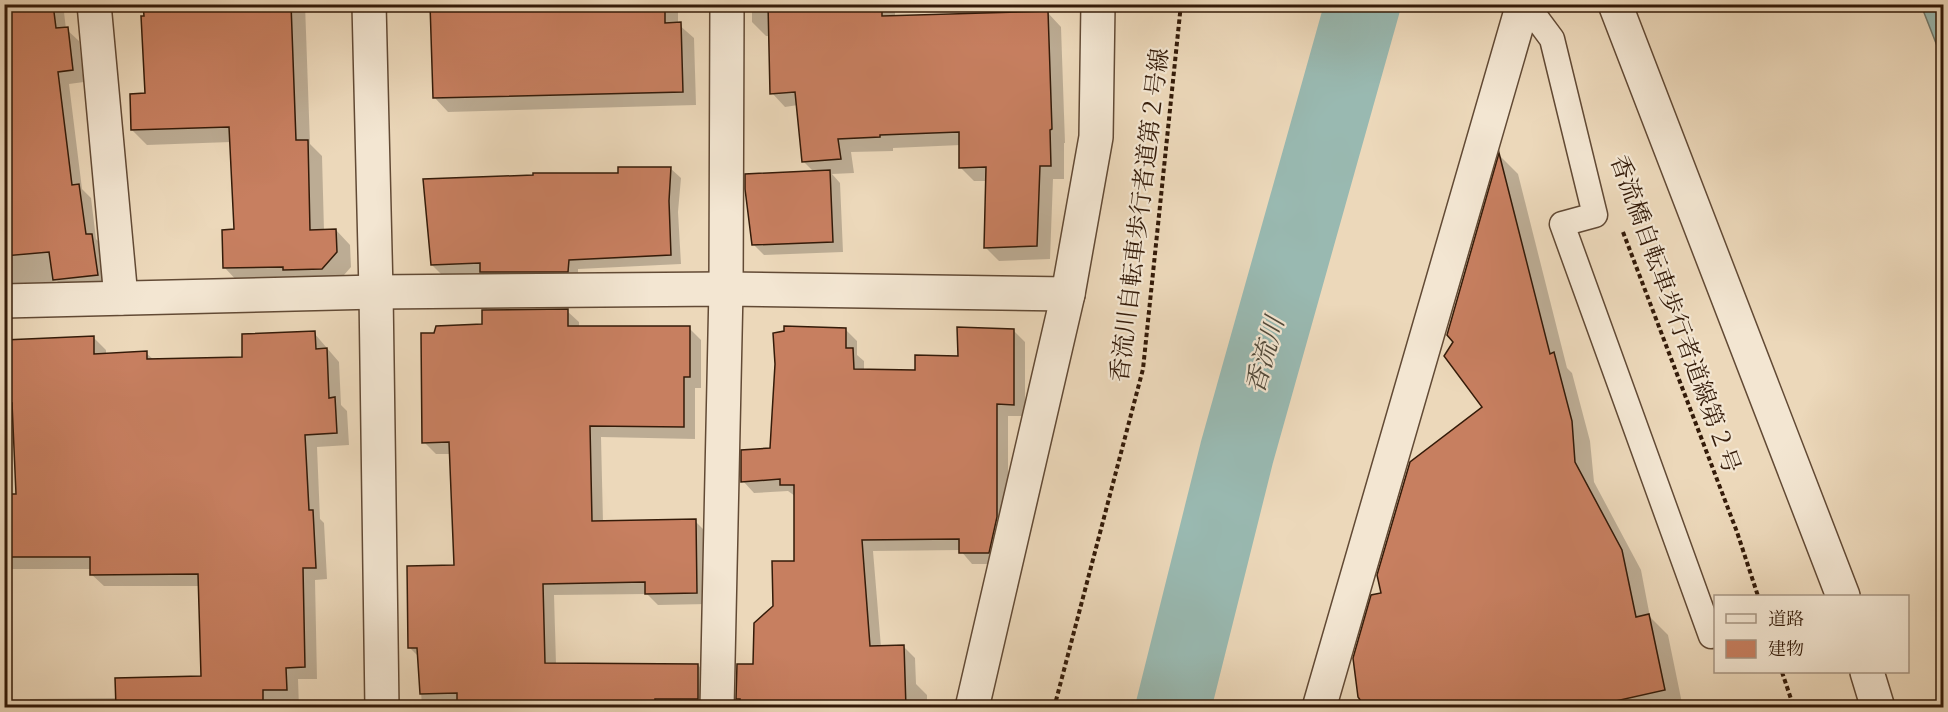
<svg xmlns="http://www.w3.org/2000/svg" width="1948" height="712" viewBox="0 0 1948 712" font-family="'Gentium Book Plus','Noto Serif JP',serif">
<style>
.water{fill:#99b9b1;stroke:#717a6e;stroke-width:1.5}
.shadow{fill:#0003}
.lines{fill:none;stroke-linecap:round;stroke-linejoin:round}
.river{stroke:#99b9b1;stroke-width:75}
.building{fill:#c77f60;stroke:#341b09;stroke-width:1.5}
.service-casing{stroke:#624a35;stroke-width:27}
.minor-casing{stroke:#624a35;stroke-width:36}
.path{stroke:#341b09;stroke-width:4;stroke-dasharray:4.5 3;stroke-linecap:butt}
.service{stroke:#f3e6d2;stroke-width:24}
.minor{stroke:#f3e6d2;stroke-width:33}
.labels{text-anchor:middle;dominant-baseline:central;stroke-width:4.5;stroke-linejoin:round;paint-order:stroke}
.street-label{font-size:24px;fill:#341b09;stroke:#f3e6d2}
.water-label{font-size:26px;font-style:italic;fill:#524a3b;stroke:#f3e6d2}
</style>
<rect width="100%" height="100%" fill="#ecd8ba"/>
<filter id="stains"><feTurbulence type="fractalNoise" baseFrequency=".00333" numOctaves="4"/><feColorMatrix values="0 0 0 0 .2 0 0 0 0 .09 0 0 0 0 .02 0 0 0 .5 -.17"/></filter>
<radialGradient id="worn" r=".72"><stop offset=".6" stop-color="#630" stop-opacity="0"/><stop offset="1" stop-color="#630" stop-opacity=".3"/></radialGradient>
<path class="water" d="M1921,5H1943V61Z"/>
<g class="shadow">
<path d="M4,4H63L66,29L79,41L84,82L69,84L82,189L91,198L96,239L104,247L109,286L66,291L57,281L4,290Z"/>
<path d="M145,4H305L310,144L322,156L324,231L336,230L350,245L351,267L337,283H239L225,268L236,231L231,142L147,145L132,130L146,95Z"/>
<path d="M432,4H678V24L694,38L696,105L448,112L435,98Z"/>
<path d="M752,4H895V17L1029,13L1016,4H1044V13H1048L1061,27L1065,143H1064V179H1053L1050,259L999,261L986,248L987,181H974L960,167L961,145L893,148V151L851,152L854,173L832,174L840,183L843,252L764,255L753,244L815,173L804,162L798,105L785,107L772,93L770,36H766L752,22Z"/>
<path d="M1500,156L1518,174L1567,368L1572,373L1590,441L1594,482L1641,570L1650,617L1668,635L1683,708H1368L1383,594L1484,407L1454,342L1448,335Z"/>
<path d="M670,168L681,178L678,212L681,264L578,269V281L492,282L484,273L442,275L432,265L620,174Z"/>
<path d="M567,311L579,322V328H689L701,340V388H695V439L601,437L603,522L695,521L707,533L708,604L658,605L647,594L554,595L556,664L698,665L709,677V708H422L419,657L409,647L455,566L451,454H436L424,442L435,335Z"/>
<path d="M845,329L857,341V355L864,361V371L917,372L959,358L1013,330L1025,342V416H1008V530L1000,564H972L960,550L873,551L881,647L903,646L915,658L916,684L927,695V708H737L738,666H755L774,607L796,563L795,496L788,491L754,493L743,481L772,450Z"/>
<path d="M314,333L339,362L341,405L347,411L349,445L317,447L320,519L324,523L327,579L315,580L317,679H298L299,708H30V699L115,698V680L202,678L200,586H104L91,574V569H4V496H17L14,418L4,419V342L93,337L106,350V355L146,353L154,360L244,358Z"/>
</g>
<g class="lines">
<path class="river" d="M1173,708L1237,452L1363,4"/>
</g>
<g class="building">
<path d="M4,4H53L56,28L68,27L73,70L58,72L72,185L79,184L86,234H92L98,275L53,280L49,252L4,256Z"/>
<path d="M143,4H291L296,140H308L310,230L336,229L337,252L322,269L283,270V267L223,268L222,230L234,229L229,127L131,130L130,94L145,93L141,16H144Z"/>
<path d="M430,4H665V23L681,22L683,92L433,98Z"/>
<path d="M768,4H882V16L1048,11L1052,129L1050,130L1051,166H1040L1037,246L984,248L986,167L959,168V132L880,135V137L838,139L841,159L802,162L795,92L770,94Z"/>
<path d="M1499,153L1550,354L1554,352L1572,421L1575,462L1622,550L1636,617L1649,614L1665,690L1602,704L1603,708H1366L1358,697L1353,658L1371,595L1381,593L1377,575L1410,462L1482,407L1444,356L1453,342L1447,335Z"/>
<path d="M618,167H671L669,201L671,255L569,260L568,272H480V263L431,265L423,179L533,175V173H618Z"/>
<path d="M830,170L833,242L752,245L745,189V174Z"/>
<path d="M568,309V326H690V377H684V427L590,426L592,521L696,519L697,593L645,594V582L543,584L545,663L698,664V699H655V703H650V708H457V693L420,694L417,648H408L407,566L454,565L449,442L422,443L421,333H434L436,326L482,324V310Z"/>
<path d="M784,326L846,328V348H853L854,369L915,370V355L958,356L957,327L1014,329V405L997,404V517L989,553H959V539L862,540L870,646L904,645L906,708H740V699H736L737,664H753L754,623L773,606L772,561H794V485H780V479L741,482V450L770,448L775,364L773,333L784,331Z"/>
<path d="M315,331L316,349L327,348L329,398L335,397L337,433L305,435L309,510H313L316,568H303L305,667L286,668L287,690H263V708H116L115,678L201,676L198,574L90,575V557H4V494H16L12,403H4V340L94,336V354L147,351V359L242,357V334Z"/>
</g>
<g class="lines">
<defs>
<path id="service" d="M1526,4L1552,39L1595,215L1562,224L1711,636"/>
<g id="minor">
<path d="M94,4L121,298"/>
<path d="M369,4L376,292L382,708"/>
<path d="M1615,4L1843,596"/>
<path d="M4,301L376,292L726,289L1068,294"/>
<path d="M1867,672L1878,708"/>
<path d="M717,708L726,289L727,4"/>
<path d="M972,708L1068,294L1096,137L1098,4"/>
<path d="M1319,708L1523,4"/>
</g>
</defs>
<use href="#service" class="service-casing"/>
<use href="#minor" class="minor-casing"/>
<g class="path">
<path d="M1623,232L1737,532L1758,596"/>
<path d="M1782,672L1794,708"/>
<path d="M1054,708L1143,369L1181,4"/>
</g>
<use href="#service" class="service"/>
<use href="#minor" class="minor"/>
</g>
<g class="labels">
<g class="street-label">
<text transform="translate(1139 215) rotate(-83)">香流川自転車歩行者道第２号線</text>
<text transform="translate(1676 314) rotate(70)">香流橋自転車歩行者道線第２号</text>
</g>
<g class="water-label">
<text transform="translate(1264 355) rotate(-74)">香流川</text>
</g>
</g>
<rect width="1948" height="712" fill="none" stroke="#ecd8ba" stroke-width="24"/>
<rect x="6" y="6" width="1936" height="700" fill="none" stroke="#341b09" stroke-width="3"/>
<rect x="12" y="12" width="1924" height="688" fill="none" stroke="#341b09" stroke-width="1.5"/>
<rect x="1714" y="595" width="195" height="78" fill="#f3e6d2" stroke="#a79582" stroke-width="1.5"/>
<rect x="1726" y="614" width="30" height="9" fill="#f3e6d2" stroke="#a79582" stroke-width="1.5"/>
<text x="1768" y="625" font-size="18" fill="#341b09">道路</text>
<rect x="1726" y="640" width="30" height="18" fill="#c77f60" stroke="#a79582" stroke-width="1.5"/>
<text x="1768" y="655" font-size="18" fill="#341b09">建物</text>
<rect width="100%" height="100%" filter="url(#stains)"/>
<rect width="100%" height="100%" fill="url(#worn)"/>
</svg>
